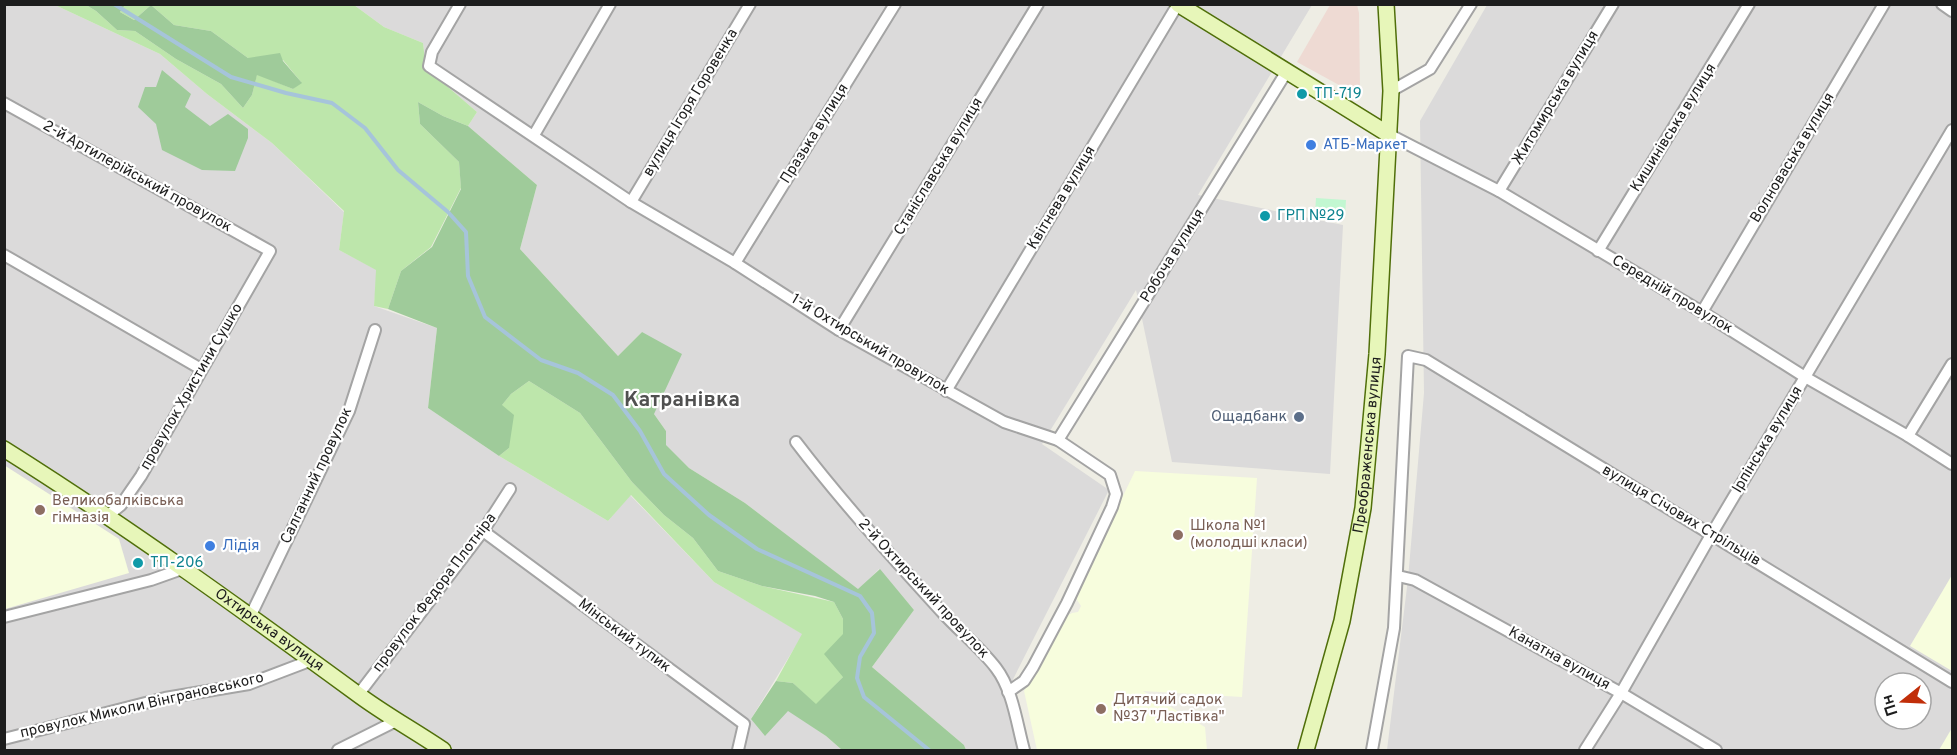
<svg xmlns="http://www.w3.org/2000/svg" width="1957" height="755" viewBox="0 0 1957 755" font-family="Overpass,sans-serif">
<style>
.residential{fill:#dbdada;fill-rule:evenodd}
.commercial{fill:#eedad3}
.education{fill:#f7fddd}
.grass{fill:#bde6ab}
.forest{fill:#9fcb9a}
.park{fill:#c2f7d1}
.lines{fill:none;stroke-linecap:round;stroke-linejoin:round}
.stream{stroke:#a6c4da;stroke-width:4}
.street-casing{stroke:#a4a4a4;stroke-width:14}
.secondary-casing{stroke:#506f0a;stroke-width:18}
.street{stroke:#fff;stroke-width:10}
.secondary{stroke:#e7f6b9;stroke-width:15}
.culture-dot{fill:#0f9aa8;stroke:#fff;stroke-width:2}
.shop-dot{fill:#3f7fe0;stroke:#fff;stroke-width:2}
.service-dot{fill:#5c6f8a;stroke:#fff;stroke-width:2}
.education-dot{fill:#8d6e63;stroke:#fff;stroke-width:2}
.labels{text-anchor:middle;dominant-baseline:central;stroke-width:4.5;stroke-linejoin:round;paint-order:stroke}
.culture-label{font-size:15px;fill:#0d838f;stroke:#fff;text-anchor:start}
.street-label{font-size:15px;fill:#1d1d1d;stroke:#fff}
.shop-label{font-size:15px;fill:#366cbe;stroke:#fff;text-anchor:start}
.service-label{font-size:15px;fill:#4e5e75;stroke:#fff;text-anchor:end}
.education-label{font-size:15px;fill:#785e54;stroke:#fff;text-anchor:start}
.district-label{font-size:21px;font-weight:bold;fill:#505050;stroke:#fff}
</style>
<rect width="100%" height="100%" fill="#eeede4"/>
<g class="residential">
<path d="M4,5H55L160,54L207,94L272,143L344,212L339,250L377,270L374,306L437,328L428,408L499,456L608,521L630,495L714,582L803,634L751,719L788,710L826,736L842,750H5Z"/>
<path d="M354,5H1312L1198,195L1343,225L1330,474L1172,462L1136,290L1042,444L1109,490L1004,697L1019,750H966L964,745L872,667L914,610L879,569L859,590L745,503L689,468L665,445L666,431L654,414L642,332L618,356L520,249L537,185L468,126L477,112L426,68L423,43L384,27Z"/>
<path d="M1487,5H1952V750H1387L1408,579L1424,393L1420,121ZM1885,683H1921V719H1885Z"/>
</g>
<path class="commercial" d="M1330,5H1357L1359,13L1360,89L1350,91L1297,62Z"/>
<g class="education">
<path d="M4,465L119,539L129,573L5,609Z"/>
<path d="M1135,471L1257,478L1242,697L1143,691L1205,727L1207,750H1037L1024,691L1066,616L1072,613L1078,612L1081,606L1077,600V592Z"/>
<path d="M1952,575V671L1910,646Z"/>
<path d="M1952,728V750H1939Z"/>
</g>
<g class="grass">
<path d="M55,5H86L96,11L117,30L135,31L176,59L221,84L243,108L252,95L257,74L293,89L301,82L283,60L248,58L211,31L174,25L151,5L134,20L120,12L125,5H354L384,27L423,43L426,68L477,112L468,126L443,116L418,102L420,124L459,162L461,188L431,247L401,271L388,309L374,306L376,270L339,250L344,211L272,143L207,94L160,54Z"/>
<path d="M529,381L580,413L632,482L664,515L693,538L718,571L762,586L834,602L843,619V677L816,705L793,683L776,681L802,634L714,582L631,495L608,521L499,456L509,448L501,406L511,394Z"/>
</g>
<g class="forest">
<path d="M86,5H125L120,12L134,20L151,5L174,25L211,31L248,58L280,53L283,61L302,83L293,89L257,75L252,95L243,108L221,84L176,59L135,31L117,30L96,11Z"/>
<path d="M162,70L191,94L185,107L210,126L228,114L248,129V138L235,171L202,170L162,150L156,124L138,107L145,87H156Z"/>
<path d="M418,102L443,116L468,126L537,185L520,249L618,356L642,332L682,354L654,414L666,431V445L689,468L745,503L858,589L880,569L914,610L872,667L964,745L966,750H842L826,736L788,711L765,736L751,719L776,681L793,683L816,704L843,677L824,654L843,634V619L834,602L815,596L762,586L718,571L693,538L664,515L632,482L580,413L529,381L511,394L502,405L514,415L509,448L499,456L428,408L437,328L388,309L401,271L432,247L461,189L459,162L420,124Z"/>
</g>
<path class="park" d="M1316,198L1346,200L1345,216L1315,214Z"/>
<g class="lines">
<path class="stream" d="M114,4L231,77L286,93L332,103L365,128L398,170L448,212L466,232L468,276L485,317L541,360L578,373L613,395L640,431L664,474L709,515L757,549L860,596L872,613L874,633L860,657L857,678L864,697L929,750"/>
<defs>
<g id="street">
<path d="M460,4L432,52L429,66L631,202L735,263L839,330L1004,422L1058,440L1110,475L1116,494L1112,507L1067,603L1033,667L1024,681L1008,692"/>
<path d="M1942,4L1952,11"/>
<path d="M1391,91L1430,69L1471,4"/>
<path d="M4,103L270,251L141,476L121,505L106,517"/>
<path d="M1388,134L1499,191L1702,312L1805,377L1908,436L1952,464"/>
<path d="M534,135L610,4"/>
<path d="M1499,191L1613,4"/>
<path d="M631,202L750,4"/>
<path d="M1598,251L1749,4"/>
<path d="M4,255L201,369"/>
<path d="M735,263L895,4"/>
<path d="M1702,312L1884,4"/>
<path d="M839,330L1038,4"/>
<path d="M946,391L1178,4"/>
<path d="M1908,436L1952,364"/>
<path d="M1058,440L1287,71"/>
<path d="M796,442C841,501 892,557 942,612C959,631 981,648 996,668C1013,690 1017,725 1024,750"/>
<path d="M483,531L744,724L738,750"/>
<path d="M1398,576L1415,580L1621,693L1716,750"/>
<path d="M4,617L151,580L182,569"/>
<path d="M250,617L349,411L375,330"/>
<path d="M358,695L483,531L510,489"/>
<path d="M4,739L165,698L249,684L312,660"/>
<path d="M338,750L398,720"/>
<path d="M1372,750L1394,628L1408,356L1426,360L1952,682"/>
<path d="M1585,750L1621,693L1711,535L1952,130"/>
</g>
<g id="secondary">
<path d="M1178,4L1388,134"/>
<path id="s1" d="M4,449C125,525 241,609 356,693C384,714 415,731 443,750"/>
<path id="s2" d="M1306,750L1342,621L1363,508L1377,354L1391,91L1386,4"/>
</g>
</defs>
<use href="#street" class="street-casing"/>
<use href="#secondary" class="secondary-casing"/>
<use href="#street" class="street"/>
<use href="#secondary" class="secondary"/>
</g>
<g class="culture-dot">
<circle cx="1302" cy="94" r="6"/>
<circle cx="1265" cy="216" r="6"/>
<circle cx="138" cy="563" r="6"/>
</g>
<g class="shop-dot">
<circle cx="1311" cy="145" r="6"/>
<circle cx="210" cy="546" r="6"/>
</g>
<circle class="service-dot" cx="1299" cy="417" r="6"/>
<g class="education-dot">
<circle cx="40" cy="510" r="6"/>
<circle cx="1178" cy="535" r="6"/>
<circle cx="1101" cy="709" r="6"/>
</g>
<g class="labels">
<g class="culture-label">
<text x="1314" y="94">ТП-719</text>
<text x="1277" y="216">ГРП №29</text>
<text x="150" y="563">ТП-206</text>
</g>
<g class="street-label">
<text transform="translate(1556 98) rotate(-59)">Житомирська вулиця</text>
<text transform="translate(691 103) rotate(-59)">вулиця Ігоря Горовенка</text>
<text transform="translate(1674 128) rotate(-58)">Кишинівська вулиця</text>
<text transform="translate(815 134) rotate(-58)">Празька вулиця</text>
<text transform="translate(1793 158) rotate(-59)">Волноваська вулиця</text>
<text transform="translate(939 167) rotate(-59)">Станіславська вулиця</text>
<text transform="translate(137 177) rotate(29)">2-й Артилерійський провулок</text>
<text transform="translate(1062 198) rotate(-59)">Квітнева вулиця</text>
<text transform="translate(1173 256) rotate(-58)">Робоча вулиця</text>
<text transform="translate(1672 295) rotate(31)">Середній провулок</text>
<text transform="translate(870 345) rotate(31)">1-й Охтирський провулок</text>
<text transform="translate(192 387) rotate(-60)">провулок Христини Сушко</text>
<text transform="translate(1768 440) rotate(-59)">Ірпінська вулиця</text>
<text stroke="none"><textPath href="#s2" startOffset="312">Преображенська вулиця</textPath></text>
<text transform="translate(317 476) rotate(-65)">Салганний провулок</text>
<text transform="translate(1681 516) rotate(31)">вулиця Січових Стрільців</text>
<text transform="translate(923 589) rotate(47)">2-й Охтирський провулок</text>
<text transform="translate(435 593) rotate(-53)">провулок Федора Плотніра</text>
<text stroke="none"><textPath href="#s1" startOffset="321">Охтирська вулиця</textPath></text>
<text transform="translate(624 636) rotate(37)">Мінський тупик</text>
<text transform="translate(1559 659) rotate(29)">Канатна вулиця</text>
<text transform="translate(142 706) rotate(-13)">провулок Миколи Вінграновського</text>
</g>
<g class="shop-label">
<text x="1323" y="145">АТБ-Маркет</text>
<text x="222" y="546">Лідія</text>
</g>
<g class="service-label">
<text x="1287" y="417">Ощадбанк</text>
</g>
<g class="education-label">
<text x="52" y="501">Великобалківська<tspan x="52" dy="17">гімназія</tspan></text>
<text x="1190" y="526">Школа №1<tspan x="1190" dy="17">(молодші класи)</tspan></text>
<text x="1113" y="700">Дитячий садок<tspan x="1113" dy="17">№37 "Ластівка"</tspan></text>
</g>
<g class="district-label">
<text x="682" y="400">Катранівка</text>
</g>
</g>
<rect width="1957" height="755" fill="none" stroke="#1d1d1d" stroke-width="12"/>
<g transform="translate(1903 701) rotate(252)"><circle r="28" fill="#ffffff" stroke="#a5a5a5" stroke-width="1.5"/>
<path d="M0-4.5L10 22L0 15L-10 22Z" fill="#c12e09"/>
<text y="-9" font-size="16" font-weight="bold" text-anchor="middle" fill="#1d1d1d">Пн</text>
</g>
</svg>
